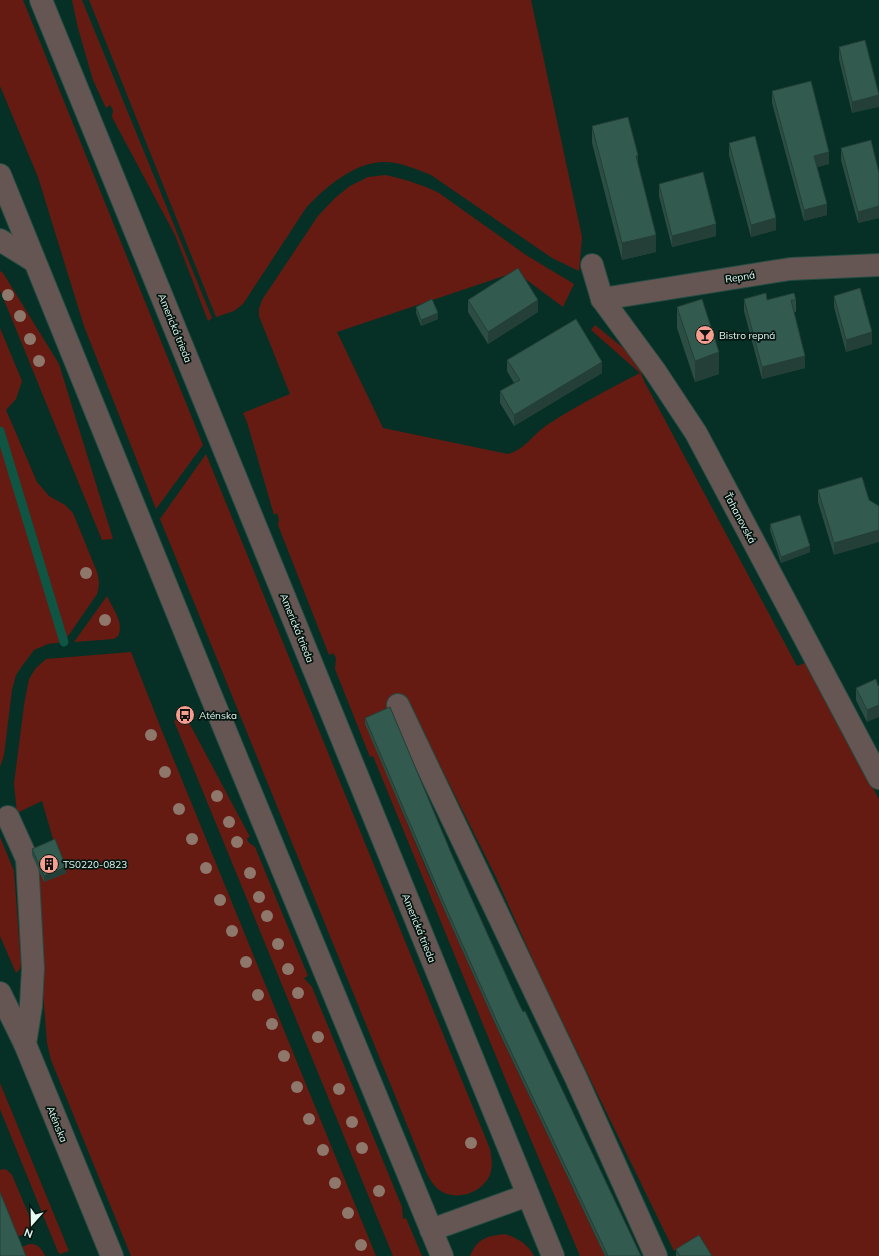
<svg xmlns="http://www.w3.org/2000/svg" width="879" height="1256" viewBox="0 0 879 1256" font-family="Mulish,sans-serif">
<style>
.green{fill:#651b12}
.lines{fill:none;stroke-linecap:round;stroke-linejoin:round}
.stream{stroke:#0e5544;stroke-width:9}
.minor-casing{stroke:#254c42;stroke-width:24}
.minor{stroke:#665653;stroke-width:22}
.tree{fill:#8e776b}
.wall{fill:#2c4d43}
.shaded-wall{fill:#243f37}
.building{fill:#335a4e;stroke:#243f37}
.labels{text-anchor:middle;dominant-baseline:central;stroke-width:3.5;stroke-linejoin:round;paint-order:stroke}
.street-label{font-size:10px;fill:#e5fbf3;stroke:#051510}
.poi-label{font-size:10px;fill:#e5fbf3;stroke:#051510;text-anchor:start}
</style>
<rect width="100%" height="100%" fill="#063025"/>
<g class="green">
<path d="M0,0H23L203,445L156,509L84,326L38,177L0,86Z"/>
<path d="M72,0H82L212,318L208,321L175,235L112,117L113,110L110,105L106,108L93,80L78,28Z"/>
<path d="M89,0H531L582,237L579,271L552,258L431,175C416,169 402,163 387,162C357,160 325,187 306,208L243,304L234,311L216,317Z"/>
<path d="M385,175C404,179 421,184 439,193L526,255L574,284L563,307L516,272L337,332L383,428L508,454C526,449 532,435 547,425C576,406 609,389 640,373L591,330L595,325L632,355L645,371L641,373L644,381L797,666L805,663L879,799V1256H710L698,1237L674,1251L541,978L496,877L409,704L366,724L427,871L498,1030L605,1256H580L507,1083L373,756L370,757L335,669L336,658L333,653L329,655L278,525L279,519L277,513L274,515L247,422L243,413L290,394L259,316V309L262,300L318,216L335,198L350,186L368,177Z"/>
<path d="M0,271L3,273L59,364L113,539L102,540L0,290Z"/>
<path d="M0,328L22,381L16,399L6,410L37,482L49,496L65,505L73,513L97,572C99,580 100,586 97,594L64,642L48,644L34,650L22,666L16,675L12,690L4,755L0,767Z"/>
<path d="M206,454L490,1149C492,1159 493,1168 489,1177C480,1194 454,1202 438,1189C433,1185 430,1179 427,1174L160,519Z"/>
<path d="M107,596C112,607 125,624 118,636L114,639L74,642Z"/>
<path d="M131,652L160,726L376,1256H131L51,1060L47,1043L32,855L55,846L42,801L17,813L14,784L24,705L29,679L36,668L46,659Z"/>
<path d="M185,715L250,837L247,838L248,842L255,847L308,976L304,978L312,987L402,1207L403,1219L406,1218L422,1256H393L174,721Z"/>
<path d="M0,837L14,871L21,964L20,969L16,973L0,936Z"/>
<path d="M0,1083L69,1251L60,1254L58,1252L0,1109Z"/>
<path d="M3,1169L7,1170L12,1175L31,1220L30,1231L27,1233L17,1237L0,1225V1170Z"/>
<path d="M505,1234C517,1238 528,1244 534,1256H470C477,1238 488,1236 505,1234Z"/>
<path d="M29,1244C38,1243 42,1249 45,1256H12L11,1252Z"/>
</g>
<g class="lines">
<path class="stream" d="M0,431L64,642"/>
<defs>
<g id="minor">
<path d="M41,0L553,1256"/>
<path d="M0,175L209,691L442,1256"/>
<path d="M0,240L34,261"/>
<path d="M592,265L602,299L655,371L696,433L879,778"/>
<path d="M602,299L790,269L879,265"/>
<path d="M398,705L576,1078L656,1256"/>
<path d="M8,817L27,859L33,968L31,1006L25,1044"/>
<path d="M0,993L25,1044L112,1256"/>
<path d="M431,1230L528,1195"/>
</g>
</defs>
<use href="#minor" class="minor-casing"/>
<use href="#minor" class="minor"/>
</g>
<g class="tree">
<circle cx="8" cy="295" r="6"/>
<circle cx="20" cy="316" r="6"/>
<circle cx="30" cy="339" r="6"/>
<circle cx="39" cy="361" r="6"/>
<circle cx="86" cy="573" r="6"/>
<circle cx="105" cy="620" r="6"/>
<circle cx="151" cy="735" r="6"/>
<circle cx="165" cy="772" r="6"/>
<circle cx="217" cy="796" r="6"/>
<circle cx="179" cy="809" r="6"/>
<circle cx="229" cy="822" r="6"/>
<circle cx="192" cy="839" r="6"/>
<circle cx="237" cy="842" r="6"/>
<circle cx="206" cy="868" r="6"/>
<circle cx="250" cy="873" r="6"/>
<circle cx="259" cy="897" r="6"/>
<circle cx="220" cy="900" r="6"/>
<circle cx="267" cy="916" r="6"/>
<circle cx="232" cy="931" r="6"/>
<circle cx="278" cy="944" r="6"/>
<circle cx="246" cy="962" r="6"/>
<circle cx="288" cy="969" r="6"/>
<circle cx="298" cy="993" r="6"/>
<circle cx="258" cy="995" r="6"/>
<circle cx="272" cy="1024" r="6"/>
<circle cx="318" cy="1037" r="6"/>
<circle cx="284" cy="1056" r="6"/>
<circle cx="297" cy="1087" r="6"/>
<circle cx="339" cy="1089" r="6"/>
<circle cx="309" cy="1119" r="6"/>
<circle cx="352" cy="1122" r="6"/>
<circle cx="471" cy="1143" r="6"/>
<circle cx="362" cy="1148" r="6"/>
<circle cx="323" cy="1150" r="6"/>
<circle cx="335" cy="1183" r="6"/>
<circle cx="379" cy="1191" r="6"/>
<circle cx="348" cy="1213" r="6"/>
<circle cx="361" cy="1245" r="6"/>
</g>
<g class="wall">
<path d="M839,47L879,94L852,113L839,59Z"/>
<path d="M772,91L829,164L817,167L827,215L804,221L772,103Z"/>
<path d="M592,126L638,165L656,252L622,260L592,143Z"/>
<path d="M729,143L776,230L751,237L729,155Z"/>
<path d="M841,148L879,173V218L858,223L841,160Z"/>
<path d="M659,184L716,236L672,247L659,196Z"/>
<path d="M834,296L872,344L846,352L834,307Z"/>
<path d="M744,299L767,300H796V312H794L805,368L762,379L744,311Z"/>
<path d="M468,300L538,312L488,344L468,312Z"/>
<path d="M416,307L438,319L421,326L416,313Z"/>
<path d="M677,307L719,374L695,382L677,328Z"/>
<path d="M507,360L602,373L514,426L500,403V391L514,383L507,371Z"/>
<path d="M818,490L869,500L834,555L818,502Z"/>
<path d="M770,524L810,552L781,563L770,530Z"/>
<path d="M876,679L867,722L856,700V688Z"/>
<path d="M365,718L452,855L523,1012L641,1256H605L498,1030L443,907L365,724Z"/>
<path d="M32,849L66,873L44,882L32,855Z"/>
<path d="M676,1249L712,1256H676Z"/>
</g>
<g class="shaded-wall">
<path d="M879,95V107L852,113V102Z"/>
<path d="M829,152V164L814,168V156Z"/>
<path d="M638,155V172L636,156Z"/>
<path d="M827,204V215L804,221V210Z"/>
<path d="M879,206V218L858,223V212Z"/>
<path d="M776,218V230L751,237V225Z"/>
<path d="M716,224V236L672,247V236Z"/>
<path d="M656,235V252L622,260V243Z"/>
<path d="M538,300V312L488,344V332Z"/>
<path d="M438,313V319L421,326V320Z"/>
<path d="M872,332V344L846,352V340Z"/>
<path d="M719,352V374L695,382V361Z"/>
<path d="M805,356V368L762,379V367Z"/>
<path d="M602,362V373L514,426V415Z"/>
<path d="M879,530V542L834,555V543Z"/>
<path d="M810,546V552L781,563V557Z"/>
<path d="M879,705V717L867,722V710Z"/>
<path d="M66,867V873L44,882V876Z"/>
</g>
<g class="building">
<path d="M865,40L879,95L852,102L839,47Z"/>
<path d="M811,81L829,152L814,156L827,204L804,210L772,91Z"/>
<path d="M628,117L638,155L636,156L656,235L622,243L592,126Z"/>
<path d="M755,136L776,218L751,225L729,143Z"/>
<path d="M871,140L879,173V206L858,212L841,148Z"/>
<path d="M703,172L716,224L672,236L659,184Z"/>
<path d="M518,268L538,300L488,332L468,300Z"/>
<path d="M860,288L872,332L846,340L834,296Z"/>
<path d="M766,293L767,300L794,293L796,300H791L805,356L762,367L744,299Z"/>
<path d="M432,299L438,313L421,320L416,307Z"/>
<path d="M702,299L719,352L695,361L677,307Z"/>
<path d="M576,319L602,362L514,415L500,391L520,380L507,360Z"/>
<path d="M862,477L869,500L879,506V530L834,543L818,490Z"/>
<path d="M800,515L810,546L781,557L770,524Z"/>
<path d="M876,679L878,686L879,685V705L867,710L856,688Z"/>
<path d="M390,707L452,855L517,1000L523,1012L525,1011L641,1256H608L498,1024L443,901L365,718Z"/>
<path d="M55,839L66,867L44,876L32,849Z"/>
<path d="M0,1192L26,1256H0Z"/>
<path d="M699,1235L712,1256H680L676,1249Z"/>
</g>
<defs>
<symbol id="bar-disc" viewBox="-11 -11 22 22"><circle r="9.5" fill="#f59d8e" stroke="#051510"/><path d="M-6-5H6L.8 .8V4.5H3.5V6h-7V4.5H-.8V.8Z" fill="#111"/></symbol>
<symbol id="bus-disc" viewBox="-11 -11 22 22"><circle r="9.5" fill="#f59d8e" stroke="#051510"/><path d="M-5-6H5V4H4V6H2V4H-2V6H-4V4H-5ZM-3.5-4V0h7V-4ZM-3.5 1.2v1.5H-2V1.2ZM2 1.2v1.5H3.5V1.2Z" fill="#111"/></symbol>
<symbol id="building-disc" viewBox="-11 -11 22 22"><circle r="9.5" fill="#f59d8e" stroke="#051510"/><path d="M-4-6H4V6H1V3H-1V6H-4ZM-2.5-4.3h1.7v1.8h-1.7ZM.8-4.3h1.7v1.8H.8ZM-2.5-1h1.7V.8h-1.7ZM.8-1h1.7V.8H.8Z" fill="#111"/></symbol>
</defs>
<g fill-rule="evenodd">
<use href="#bar-disc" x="694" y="324" width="22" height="22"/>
<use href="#bus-disc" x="174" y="704" width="22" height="22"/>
<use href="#building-disc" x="38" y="853" width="22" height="22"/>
</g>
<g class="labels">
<g class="street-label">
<text transform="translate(740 277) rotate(-9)">Repná</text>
<text transform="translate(175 328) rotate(68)">Americká trieda</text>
<text transform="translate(740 518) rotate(62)">Ťahanovská</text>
<text transform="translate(297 628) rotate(68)">Americká trieda</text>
<text transform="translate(419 928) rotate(68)">Americká trieda</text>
<text transform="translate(57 1124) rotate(68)">Aténska</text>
</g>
<g class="poi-label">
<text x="719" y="335">Bistro repná</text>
<text x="199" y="715">Aténska</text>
<text x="63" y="864">TS0220-0823</text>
</g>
</g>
<g transform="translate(32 1224) rotate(200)" stroke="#051510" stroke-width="3" paint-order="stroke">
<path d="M0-3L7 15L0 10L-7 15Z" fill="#e5fbf3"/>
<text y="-6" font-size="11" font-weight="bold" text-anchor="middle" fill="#e5fbf3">N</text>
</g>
</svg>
